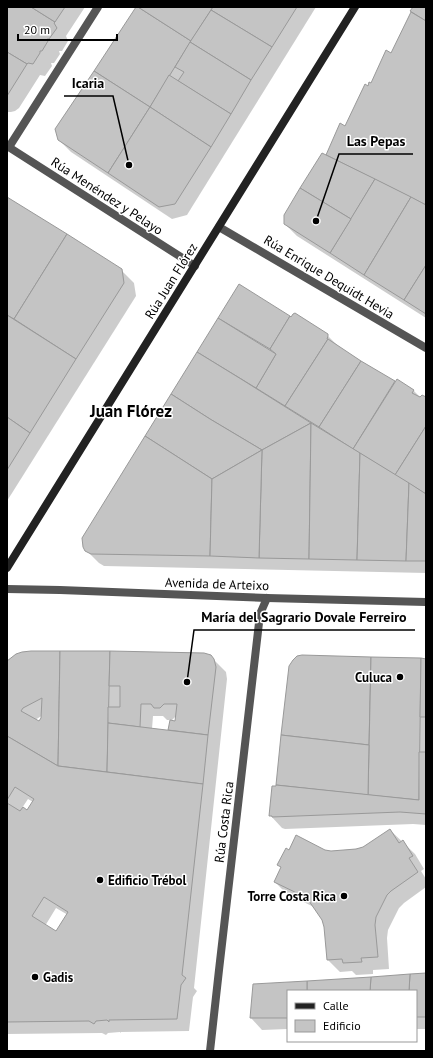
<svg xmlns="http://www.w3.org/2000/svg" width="433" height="1058" viewBox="0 0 433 1058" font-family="'PT Sans',sans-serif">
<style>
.shadow{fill:#0003;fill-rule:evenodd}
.building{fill:#c4c4c4;stroke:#999;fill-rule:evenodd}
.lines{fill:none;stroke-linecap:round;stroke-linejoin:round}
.minor{stroke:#555;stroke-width:8}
.secondary{stroke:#222;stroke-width:8}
.poi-dot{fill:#000;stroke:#fff;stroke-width:1.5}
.labels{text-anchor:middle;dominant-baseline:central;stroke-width:3;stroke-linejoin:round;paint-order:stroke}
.street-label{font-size:13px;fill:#000;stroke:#fff}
.poi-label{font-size:13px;font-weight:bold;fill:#000;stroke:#fff;text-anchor:end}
.district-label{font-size:17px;font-weight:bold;fill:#000;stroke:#fff}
.leader{fill:none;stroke:#000;stroke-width:1.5}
.callout-dot{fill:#000;stroke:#fff;stroke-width:1.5}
.callout-label{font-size:14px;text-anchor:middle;font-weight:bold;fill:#000;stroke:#fff;stroke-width:3;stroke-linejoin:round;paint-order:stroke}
</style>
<rect width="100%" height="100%" fill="#fff"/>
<g class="shadow">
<path d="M7,7H85L66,36L68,41L62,51H59L60,54L54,63H51L52,66L45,76L40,75L19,108L15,111L11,112H7Z"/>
<path d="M137,7H316L187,215L172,219L71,152L59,140Z"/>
<path d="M414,7H426V318L297,236L285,224L326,156L346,127L368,87L371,84L391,54L412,12L411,11Z"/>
<path d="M7,198L121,270L134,283L136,296L7,501Z"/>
<path d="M240,285L292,318L327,335L340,348L395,383L397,380L414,391L421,398H426V573L104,566L99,563L86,550L83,539Z"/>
<path d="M210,656L226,672L227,679L194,988L197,991L193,997L189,1031L121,1032V1033L120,1032L108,1033L106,1035L102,1033L7,1034V663ZM43,715L39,723L35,720ZM153,716H163L167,720H171V721L176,716L175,722L171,721L169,731L152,729ZM28,799L33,802L27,811L22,808ZM56,908L68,915L57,933L45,926Z"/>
<path d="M304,656L426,660V825L413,824L285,829L282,828L270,815Z"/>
<path d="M390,830L415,854L424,869L421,871L426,879V887L404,903L399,908L388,930L387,938L389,969L373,970V974L356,975L352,971L340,972L328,960L325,926L322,919L314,907L287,894L275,882L282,868L279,865L290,851H325L331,852L363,848Z"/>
<path d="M426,974V1029H416V991H288V1029L262,1030L251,1018L254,985Z"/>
</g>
<g class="building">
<path d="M7,7H31L55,22L54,23L57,28L49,39H47L48,41L42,51H40V53L33,64L28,63L27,64L7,52Z"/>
<path d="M31,7H65L55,22Z"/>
<path d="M136,7H138L191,41L150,107L94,71Z"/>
<path d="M138,7H213L191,41Z"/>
<path d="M213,7H297L272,47L211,10Z"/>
<path d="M413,7H426V21L410,11Z"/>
<path d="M211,10L272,47L251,80L190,42Z"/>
<path d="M411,12L426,21V205L326,155L340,123L345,126L365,84L368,86L369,82L371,83L386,50L391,53Z"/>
<path d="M190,42L251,80L231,114L178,81L184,72L175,67Z"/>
<path d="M7,52L27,64L7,96Z"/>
<path d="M94,71L150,107L108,173L58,140L55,129Z"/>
<path d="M169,75L231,114L211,147L150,107Z"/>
<path d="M150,107L211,147L175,204L159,207L108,173Z"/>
<path d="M322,153L375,179L351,219L300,188Z"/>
<path d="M375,179L411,197L364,275L330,253Z"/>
<path d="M300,188L351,219L330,253L284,224V215Z"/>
<path d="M7,197L67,234L14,319L7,315Z"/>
<path d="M411,197L426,205V265L404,300L364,275Z"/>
<path d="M67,234L122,269L124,283L76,359L14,319Z"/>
<path d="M426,265V314L404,300Z"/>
<path d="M239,284L290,316L270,349L218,318Z"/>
<path d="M295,313L328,334V336L327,339H328L285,406L256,388L276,354L270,349L290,316L291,317L293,314Z"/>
<path d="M7,315L76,359L30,433L7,417Z"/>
<path d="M218,318L276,354L256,388L197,352Z"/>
<path d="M328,339L361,361L319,427L285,406Z"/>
<path d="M197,352L241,379L311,423L262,450L210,419L171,394Z"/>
<path d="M361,361L395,381L353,449L319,427Z"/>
<path d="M397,379L414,390L412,393L420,397L422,395L426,397V426L395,475L353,449Z"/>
<path d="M171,394L210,419L262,450L212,479L145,436Z"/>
<path d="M7,417L30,433L7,470Z"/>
<path d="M311,423L309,559L259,558L262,450Z"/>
<path d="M311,423L360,453L357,560L309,559Z"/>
<path d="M426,426V494L395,475Z"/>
<path d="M145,436L212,479L210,556L91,554L85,551L83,547L82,538Z"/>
<path d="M262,450L259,558L210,556L212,479Z"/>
<path d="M360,453L409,483L406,561L357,560Z"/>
<path d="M409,483L426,494V561H406Z"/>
<path d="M31,651H60L58,766L7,736V661L16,654L22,652ZM42,698L41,718L39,721L21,711L23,708Z"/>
<path d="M60,651H110L107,772L58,766Z"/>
<path d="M110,651L204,653L211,655L214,659L216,667L208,735L168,730L170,720L175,721L177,704H164L160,708H154L151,704H141L140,727L108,723V707H120V686H109Z"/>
<path d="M302,655L371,657L369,745L281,735L289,666L293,660L297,656Z"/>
<path d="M371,657L421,658L419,800L368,795Z"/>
<path d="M421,658L426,659V717H420Z"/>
<path d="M108,723L208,735L203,784L107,772Z"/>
<path d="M281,735L369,745L368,795L276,785Z"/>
<path d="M7,736L58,766L203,784L182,975L186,978L181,985L177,1019L109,1020V1022L107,1020L96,1021L94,1024L89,1021L7,1022V803L20,811L23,807L27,810L34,799L15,787L7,800ZM44,897L68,912L56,931L32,916Z"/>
<path d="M419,752H426V814L400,812L272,817V816H269L272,786H276V785L419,800Z"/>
<path d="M390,829L399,843L403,840L413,856L409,858L418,872L391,891L387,895L376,917L375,925L378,957L361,958L362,962L343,963L342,959L327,960L324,927L322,920L309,901L303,896L274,882L281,867L277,865L286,848L289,850L296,835L325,850L331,851L356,849L363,847Z"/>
<path d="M426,973V1017H416V991H409L410,974Z"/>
<path d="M410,974L409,991H370L371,977Z"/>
<path d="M371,977L370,991H307V981Z"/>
<path d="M307,981V991H288V1018H250L253,984Z"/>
</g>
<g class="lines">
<g class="minor">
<path d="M7,146L195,266"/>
<path d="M9,147L98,7"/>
<path d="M219,227L426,348"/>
<path d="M7,589L60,590L267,598L426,602"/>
<path d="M210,1051L219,970L260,614L267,598"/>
</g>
<path class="secondary" d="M7,568L355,7"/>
</g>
<g class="poi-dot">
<circle cx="400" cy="677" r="4"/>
<circle cx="100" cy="880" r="4"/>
<circle cx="344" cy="896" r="4"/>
<circle cx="35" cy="977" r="4"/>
</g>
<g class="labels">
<g class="street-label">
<text transform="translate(107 196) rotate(33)">Rúa Menéndez y Pelayo</text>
<text transform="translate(329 277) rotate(31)">Rúa Enrique Dequidt Hevia</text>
<text transform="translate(171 281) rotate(-58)">Rúa Juan Flórez</text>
<text transform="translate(217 584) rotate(2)">Avenida de Arteixo</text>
<text transform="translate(224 822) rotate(-83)">Rúa Costa Rica</text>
</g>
<g class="poi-label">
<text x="392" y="677">Culuca</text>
<text x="108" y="880" text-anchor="start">Edificio Trébol</text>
<text x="336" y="896">Torre Costa Rica</text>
<text x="43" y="977" text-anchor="start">Gadis</text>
</g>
<g class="district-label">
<text x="131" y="411">Juan Flórez</text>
</g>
</g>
<path class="leader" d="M129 165L113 96H64M316 221L339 154H413M187 682L194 630H415"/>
<g class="callout-dot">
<circle cx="129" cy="165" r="4"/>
<circle cx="316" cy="221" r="4"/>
<circle cx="187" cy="682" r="4"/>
</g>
<g class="callout-label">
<text x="88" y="88">Icaria</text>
<text x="376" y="146">Las Pepas</text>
<text x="304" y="622">María del Sagrario Dovale Ferreiro</text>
</g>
<rect width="433" height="1058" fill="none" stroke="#000000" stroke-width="16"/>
<rect x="287" y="990" width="130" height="52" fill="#ffffff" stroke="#999999"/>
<rect x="295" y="1003" width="20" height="6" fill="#222222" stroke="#999999"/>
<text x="323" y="1010" font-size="12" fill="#000000">Calle</text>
<rect x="295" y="1020" width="20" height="12" fill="#c4c4c4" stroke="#999999"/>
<text x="323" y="1030" font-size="12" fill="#000000">Edificio</text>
<path d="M18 34v6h99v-6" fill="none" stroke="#000000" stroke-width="2"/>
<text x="24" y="34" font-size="12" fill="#000000" stroke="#ffffff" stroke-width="3" paint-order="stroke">20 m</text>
</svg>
